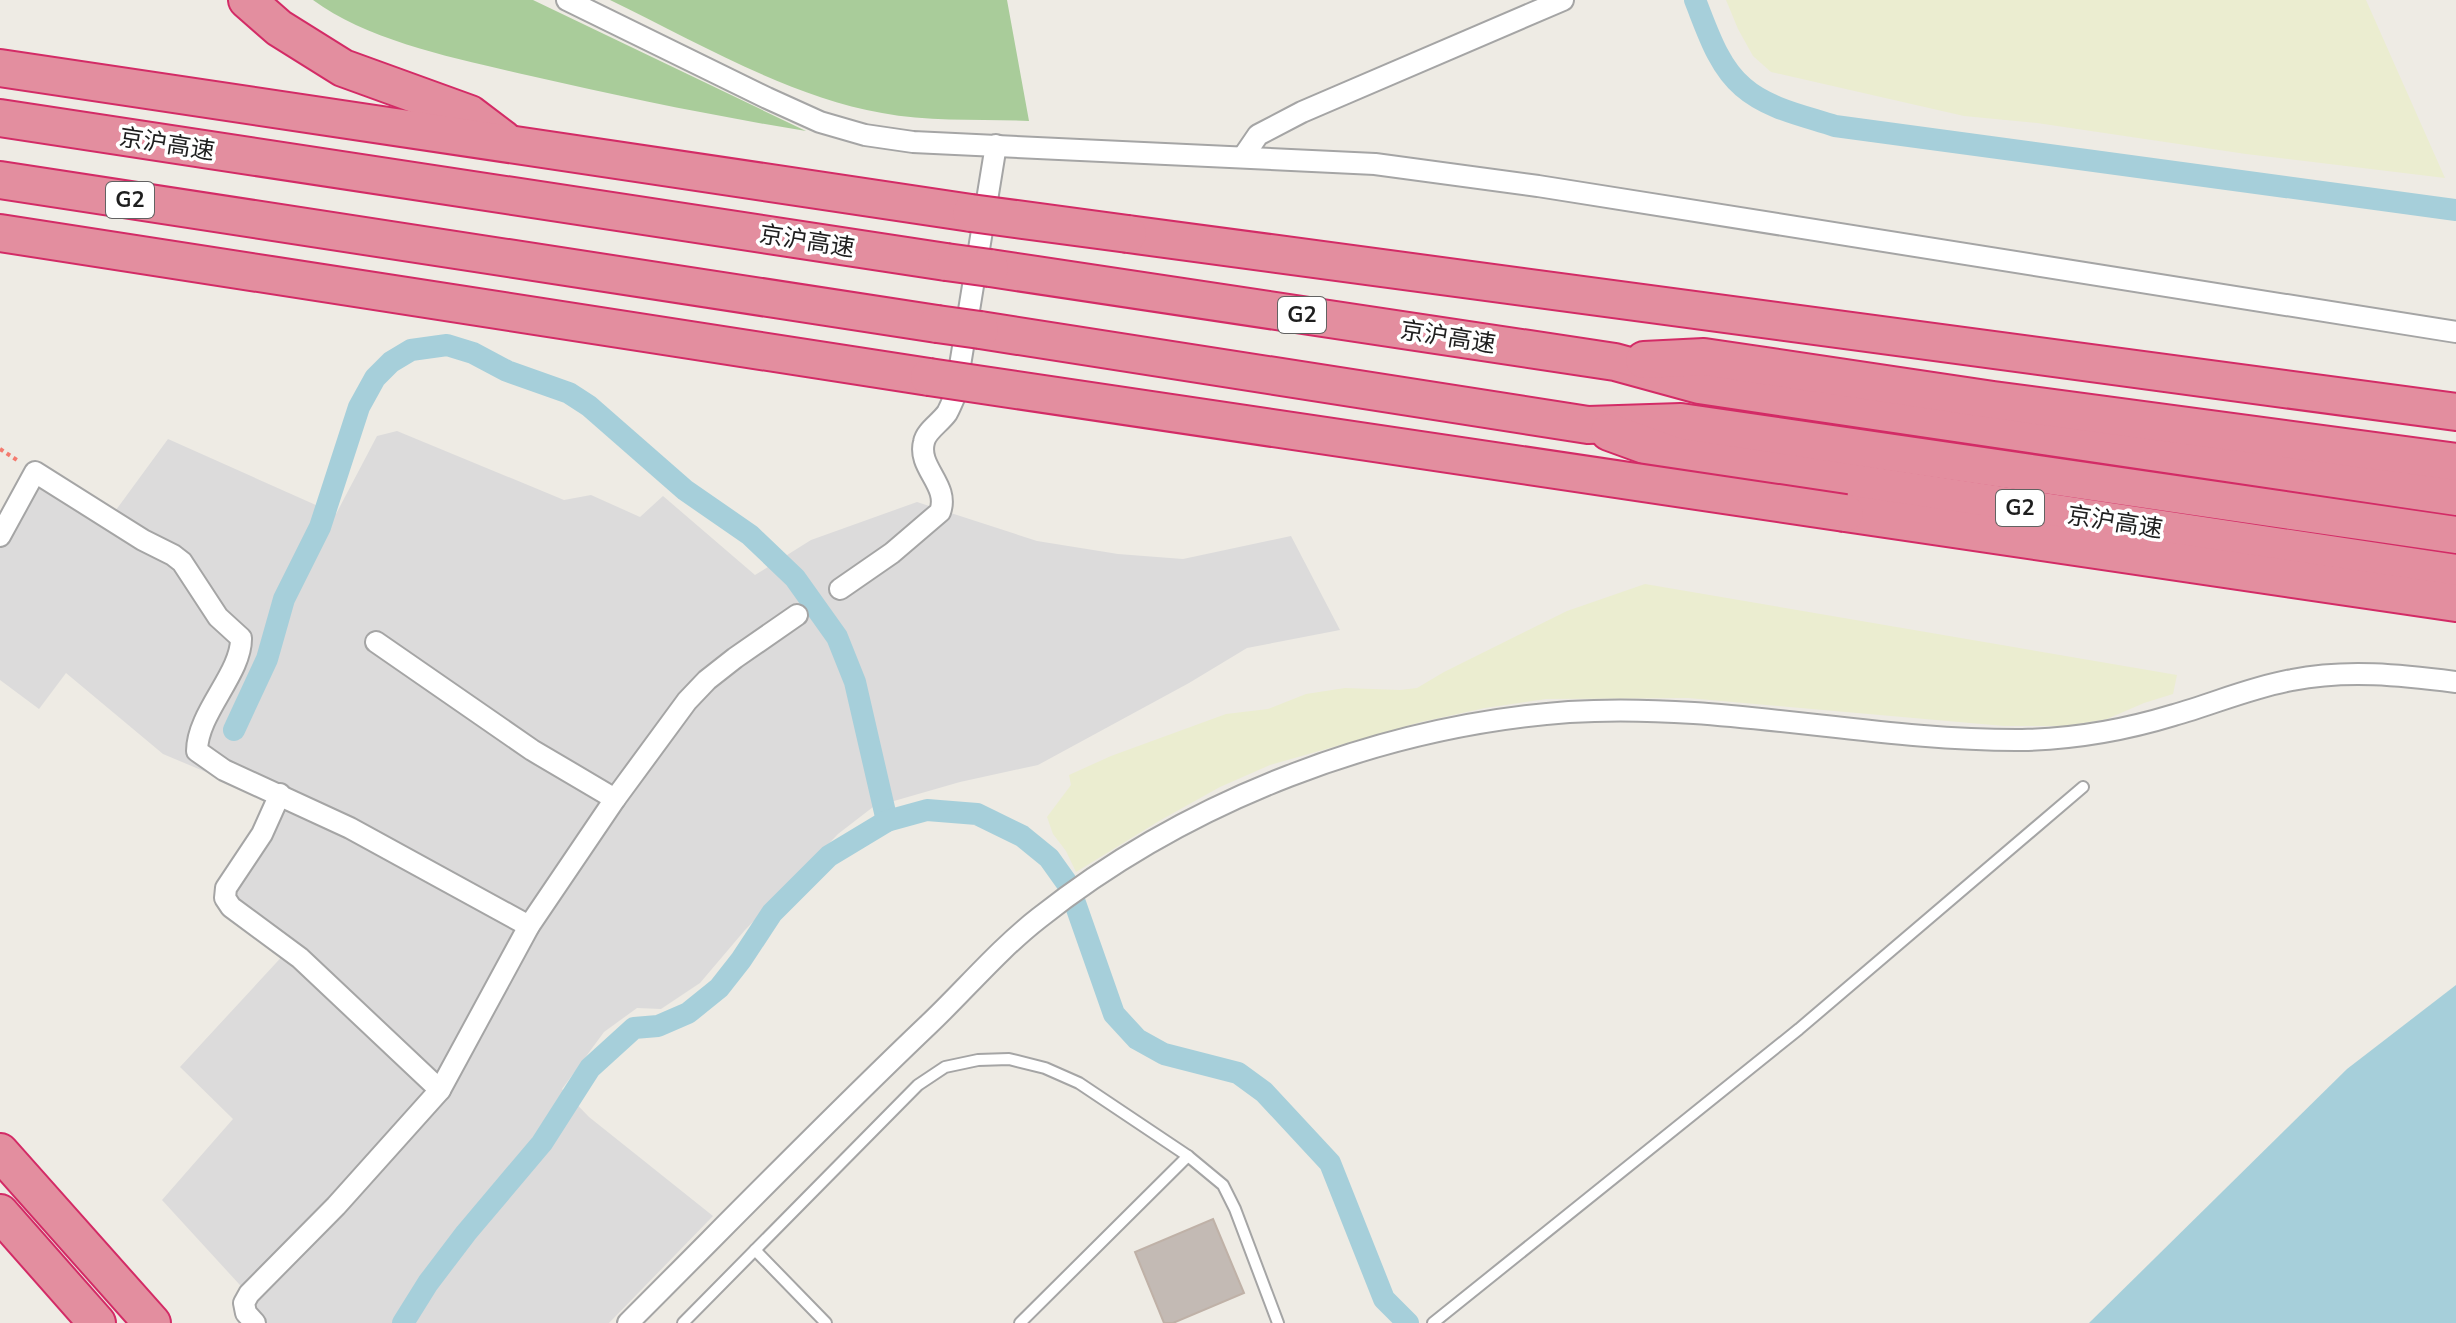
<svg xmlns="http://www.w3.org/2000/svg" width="2456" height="1323" viewBox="0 0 2456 1323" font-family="'Nunito Sans','Noto Sans SC',sans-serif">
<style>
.residential{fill:#dcdbdb}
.farmland{fill:#ebedd0}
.forest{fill:#a9cc9a}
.water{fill:#a6cfda}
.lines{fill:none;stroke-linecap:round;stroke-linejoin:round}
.canal{stroke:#a6cfda;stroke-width:22}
.building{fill:#c3bab4;stroke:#bfb1a7;stroke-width:2}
.lane-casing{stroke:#a5a5a5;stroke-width:14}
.street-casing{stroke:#a5a5a5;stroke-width:24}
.highway-casing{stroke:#d32b66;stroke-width:40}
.path{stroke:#f47b6f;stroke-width:4;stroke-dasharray:4 4;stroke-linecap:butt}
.lane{stroke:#fff;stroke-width:10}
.street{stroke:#fff;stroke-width:20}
.highway{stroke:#e38e9f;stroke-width:36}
.highway-bridge-casing{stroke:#d32b66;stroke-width:40;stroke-linecap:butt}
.highway-bridge{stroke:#e38e9f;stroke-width:36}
.labels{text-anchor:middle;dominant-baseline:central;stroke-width:7;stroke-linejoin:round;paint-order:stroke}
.shield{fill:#fff;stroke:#626262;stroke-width:2}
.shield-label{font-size:22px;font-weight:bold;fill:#1e1e1e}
.street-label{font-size:24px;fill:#1e1e1e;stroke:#fff}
</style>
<rect width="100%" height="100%" fill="#eeebe4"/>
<path class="residential" d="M397,431L564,500L591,495L640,517L663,496L755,575L811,540L917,502L1037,541L1118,554L1183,559L1291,536L1340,630L1247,648L1189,683L1038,765L960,782L873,807L838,834L745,930L700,983L661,1009L637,1008L604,1032L562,1089L589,1117L713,1216L609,1323H243L235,1312L250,1296L162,1200L233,1119L180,1067L288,950L214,887L253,836L270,799L163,754L66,673L39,709L0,680V530L38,462L116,510L168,439L336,514L377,436Z"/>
<g class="farmland">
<path d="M1726,0H2366L2445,178L2246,154L2037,123L1964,116L1771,72L1753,56L1738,29Z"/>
<path d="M1645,584L2177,675L2173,694L2144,703L2107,719L2067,726H2004L1688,698L1546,699L1485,708L1421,722L1270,765L1220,787L1159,821L1076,872L1066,851L1053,834L1047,817L1071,785L1069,775L1111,756L1226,714L1268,709L1306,694L1345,688L1400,690L1417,688L1444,672L1567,611Z"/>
</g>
<g class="forest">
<path d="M313,0H533L806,131C714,116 622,97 531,76C463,60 369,42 313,0Z"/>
<path d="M610,0H1007L1029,121C981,119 929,122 882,113C787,96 697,42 610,0Z"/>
</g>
<path class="water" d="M2456,985V1323H2089L2347,1069Z"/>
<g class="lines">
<g class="canal">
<path d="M1695,0C1707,30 1718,66 1743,87C1768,109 1805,116 1835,126L2456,210"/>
<path d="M234,730L267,659L284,599L320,527L359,407L375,378L391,362L411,350L447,345L473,353L507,371L569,393L589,406L685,490L750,535L795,578L837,637L855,682L887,821"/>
<path d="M403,1323L428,1283L466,1233L542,1143L590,1068L634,1028L658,1026L688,1013L719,988L741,960L772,913L829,856L887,821L927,810L977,814L1022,836L1049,858L1069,886L1114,1014L1137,1039L1164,1054L1238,1073L1264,1092L1330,1163L1384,1299L1408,1323"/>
</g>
</g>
<path class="building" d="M1213,1219L1244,1293L1173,1323H1164L1135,1252Z"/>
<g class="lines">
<defs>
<g id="lane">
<path d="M755,1250L826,1323"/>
<path d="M683,1323L918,1085L945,1067L978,1060L1009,1059L1045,1068L1079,1083L1188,1156L1223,1185L1235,1209L1278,1323"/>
<path d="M1020,1323L1188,1156"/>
<path d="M1433,1323L1799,1029L2083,787"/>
</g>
<g id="street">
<path d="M567,0L767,98L820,122L865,135L913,142L1375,164L1538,186L2456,332"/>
<path d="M1243,157L1258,135L1302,112L1563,0"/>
<path d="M0,536L35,472L143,540L173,555L182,562L218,617L241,638C242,673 197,713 197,751L224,770L350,828L529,926"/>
<path d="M840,589L892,553L940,512C950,485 917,468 924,442C926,431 940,423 947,413C950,408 952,402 955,396L996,145"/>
<path d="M376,642L532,750L615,799"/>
<path d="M280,794L262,834L226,888L225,898L231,907L300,958L440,1090"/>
<path d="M255,1323L246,1313L244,1303L249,1294L336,1206L440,1090L529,926L615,799L687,701L707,680L735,658L797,615"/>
<path d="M628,1323C727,1224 826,1122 928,1025C965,990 998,950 1039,918C1188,800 1380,726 1569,712C1721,702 1870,741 2022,740C2073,739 2125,730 2174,715C2213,704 2252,687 2292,680C2347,669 2401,675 2456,682"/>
</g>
<g id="highway">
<path d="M247,0L279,28L343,68L470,114L503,139"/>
<path d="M0,68L971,213"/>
<path d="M0,118L946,262"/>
<path d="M0,180L937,324"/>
<path d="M0,233L929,377"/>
<path d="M1128,234L2456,412"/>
<path d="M990,268L1615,362L1699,385L2456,497"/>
<path d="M980,330L1588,425L1681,422L2456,535"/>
<path d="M1644,360L1704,357L1993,400L2456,462"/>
<path d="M1609,432L1675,456L2456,573"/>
<path d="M1845,513L2456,603"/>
<path d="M0,1152L152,1323"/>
<path d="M0,1213L97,1323"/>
</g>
</defs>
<use href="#lane" class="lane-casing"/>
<use href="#street" class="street-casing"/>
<use href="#highway" class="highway-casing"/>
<path class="path" d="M0,449L20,462"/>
<use href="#lane" class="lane"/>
<use href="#street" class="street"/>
<use href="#highway" class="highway"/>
<defs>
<g id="highway-bridge">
<path d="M971,213L1128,234"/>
<path d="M946,262L990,268"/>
<path d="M937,324L980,330"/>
<path d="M929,377L1845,513"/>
</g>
</defs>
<use href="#highway-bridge" class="highway-bridge-casing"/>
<use href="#highway-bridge" class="highway-bridge"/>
</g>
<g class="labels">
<g class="shield">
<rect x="106" y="182" width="48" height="36" rx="6"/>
<rect x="1278" y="297" width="48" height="36" rx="6"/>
<rect x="1996" y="490" width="48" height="36" rx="6"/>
</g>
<g class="shield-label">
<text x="130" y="200">G2</text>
<text x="1302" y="315">G2</text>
<text x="2020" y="508">G2</text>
</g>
<g class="street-label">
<text transform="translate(167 144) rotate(9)">京沪高速</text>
<text transform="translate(807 241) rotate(9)">京沪高速</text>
<text transform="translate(1448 337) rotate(9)">京沪高速</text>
<text transform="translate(2115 522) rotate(9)">京沪高速</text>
</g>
</g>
</svg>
